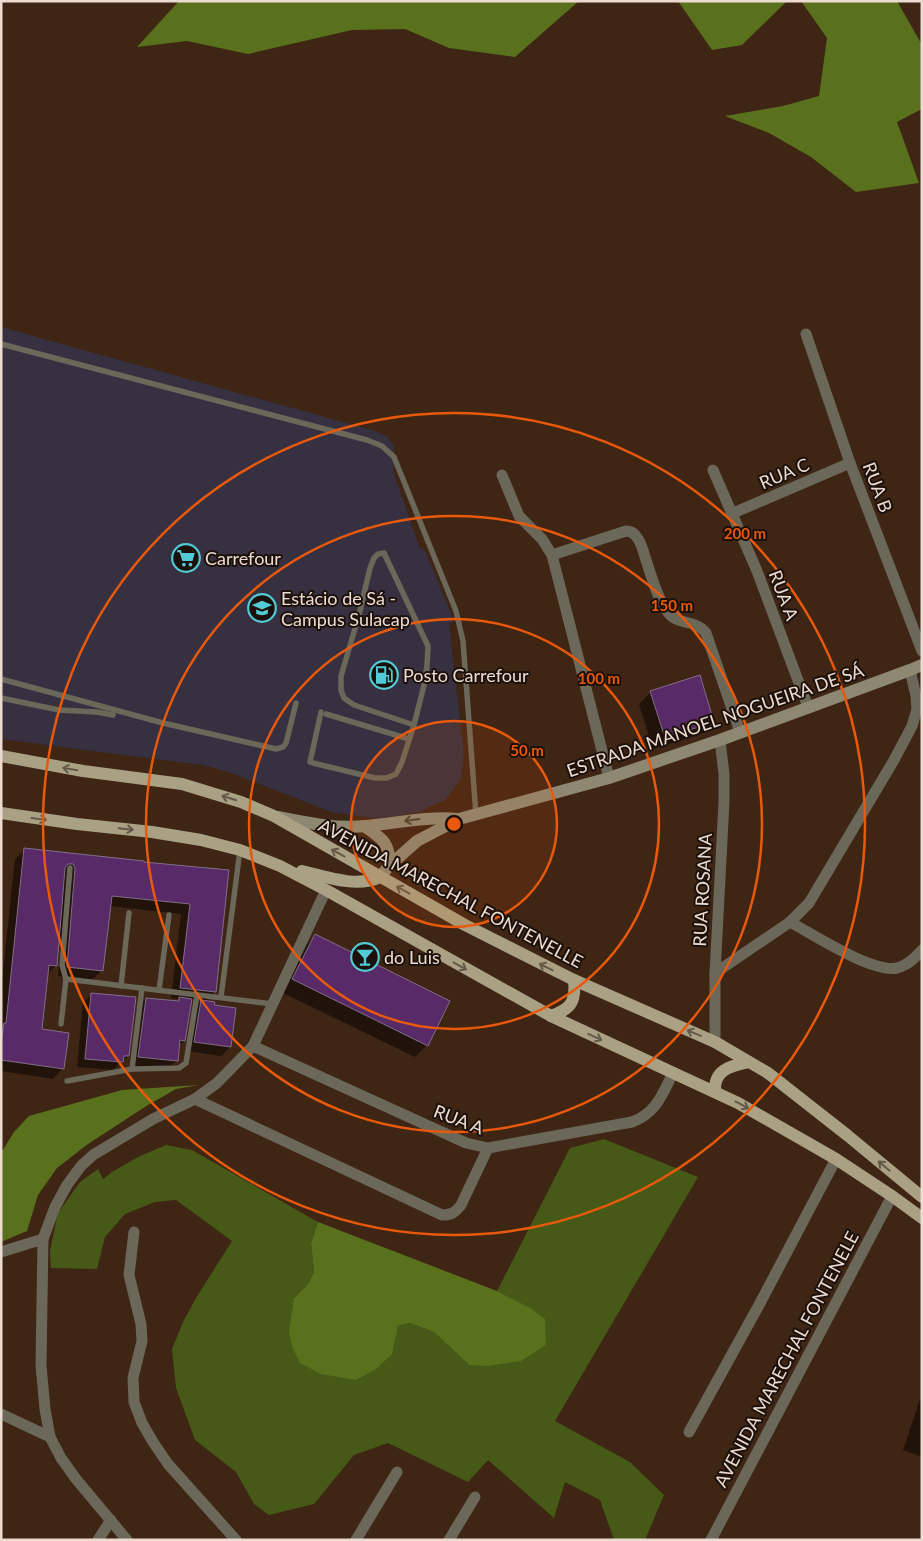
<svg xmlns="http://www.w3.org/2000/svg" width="923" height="1541" viewBox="0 0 923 1541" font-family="Lato,sans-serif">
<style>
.commercial{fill:#363040}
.green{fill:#465917}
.forest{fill:#59711d}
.shadow{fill:#0007}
.building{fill:#582a68;stroke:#816e89}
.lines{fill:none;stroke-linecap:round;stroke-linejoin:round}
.lane{stroke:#6b6759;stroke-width:5.5}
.street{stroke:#6b6759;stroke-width:11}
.secondary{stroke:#8e8872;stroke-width:12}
.primary{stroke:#aaa185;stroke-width:12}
.oneway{stroke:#635948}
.oneway2{stroke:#4a4134}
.ring{fill:none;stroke:#e8590c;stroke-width:2.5}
.labels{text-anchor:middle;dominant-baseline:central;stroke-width:4;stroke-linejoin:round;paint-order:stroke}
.street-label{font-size:18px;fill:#ecdbd0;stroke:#1c110a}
.poi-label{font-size:18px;fill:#ecdbd0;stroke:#1c110a;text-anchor:start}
.centre{fill:#e8590c;stroke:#1c110a;stroke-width:2.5}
.ring-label{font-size:15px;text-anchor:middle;font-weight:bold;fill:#e8590c;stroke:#1c110a;stroke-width:4;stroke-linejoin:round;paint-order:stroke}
</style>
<rect width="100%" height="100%" fill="#3e2514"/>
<path class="commercial" d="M1,327L375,431L386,436L394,445L393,471L420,549L424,548L454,621L449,624L464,754L461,779L445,800L419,812L379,819L331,812L229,772L202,765L1,739Z"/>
<path class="green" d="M604,1139L698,1177L555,1421L630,1462L664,1495L645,1540H614L600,1500L565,1482L554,1518L488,1460L468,1482L388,1443L354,1455L314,1504L269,1515L254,1504L236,1472L195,1440L176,1388L172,1349L184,1320L196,1298L232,1241L176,1200L155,1202L125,1214L105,1237L97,1269L51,1268L50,1251L58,1213L80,1182L98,1169L103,1179L112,1172L138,1157L166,1145L192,1150L318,1222L311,1243L314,1272L308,1284L294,1298L391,1354L398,1326L410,1323L434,1332L469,1365L529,1307L497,1291L570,1148Z"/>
<g class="forest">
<path d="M179,1H579L515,57L449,48L405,29L352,30L248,54L187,41L137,47Z"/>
<path d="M678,1H787L742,45L712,50Z"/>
<path d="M801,1H897L922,45V109L897,122L919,183L856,192L811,157L769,133L725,116L783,106L819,96L827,38Z"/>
<path d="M199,1085L176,1089L148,1105L88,1144L57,1168L38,1195L27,1231L1,1242V1153L14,1132L29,1116L122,1090Z"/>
<path d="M318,1222L497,1291L529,1307L545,1319L546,1345L521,1361L488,1366L469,1365L434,1332L410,1323L398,1326L392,1354L376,1369L356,1380L321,1374L300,1363L293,1349L289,1333L294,1298L308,1284L314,1272L311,1243Z"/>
</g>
<g class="shadow">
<path d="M651,692L713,722L701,734L653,749L639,704Z"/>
<path d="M25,850L228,871L214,992L205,1002L213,1006L235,1009L230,1047L221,1056L186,1051L192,1010L202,1001L190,1000L184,1041L178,1046L177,1060L168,1069L130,1066L137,1008L146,999L176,1002L180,999L171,998L181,914L109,906L102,970L92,980L58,976L61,941H58L56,965L47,975L41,1030L68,1034L62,1069L53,1079L1,1071V990L15,859Z"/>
<path d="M315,936L427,1045L415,1057L281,992L303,948Z"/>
<path d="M92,994L128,1056L113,1070L77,1067L83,1003Z"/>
<path d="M922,1397V1457L903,1450L920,1399Z"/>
</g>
<g class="building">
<path d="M700,675L714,722L665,738L650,691Z"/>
<path d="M24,848L144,861V862L229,870L216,992L180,988L190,904L112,896L103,971L67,967L75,868L73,864H68L65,868L57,966L49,965L42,1029L69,1033L64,1069L1,1060V1043L4,1023H6Z"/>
<path d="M315,934L450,1001L428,1046L292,979Z"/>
<path d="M91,993L136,997L129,1056H124L123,1062L85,1059Z"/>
<path d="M179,997L192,999L185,1041L180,1040L178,1061L138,1057L146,998L179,1001Z"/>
<path d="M201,1000L215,1002L214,1005L236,1008L231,1047L194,1042Z"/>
</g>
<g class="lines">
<g class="lane">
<path d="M1,344L367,440L382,446L394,457L456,611L463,641L476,815"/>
<path d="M1,679L163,723L276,749L283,747L286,743L296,703"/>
<path d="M1,698L59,710L97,712L113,715"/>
<path d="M326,714L409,739"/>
<path d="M310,762L321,712"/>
<path d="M313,763L375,778H387L396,774L402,762L414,725L424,685L427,666L428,646L384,553L378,554L374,558L370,568L359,615L341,676V690L344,698L354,705L414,725"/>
<path d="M66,979L273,1004"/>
<path d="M121,986L129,913"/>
<path d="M159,990L169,915"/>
<path d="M221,997L240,850"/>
<path d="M61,1024L66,979L62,965L70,868"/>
<path d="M132,1069L142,988"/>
<path d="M67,1081L132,1069L179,1068L186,1063L197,995"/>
</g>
<g class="street">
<path d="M806,334L850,463L922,651"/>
<path d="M713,470L757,571L808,707"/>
<path d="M502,475L519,516L542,539L552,555L609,778"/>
<path d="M731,514L850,463"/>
<path d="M552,555L626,531C630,531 633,532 636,536C641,542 643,549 645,557C651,574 656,596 667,611C676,626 696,619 706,633L740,732"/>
<path d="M790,922C814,935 872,973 897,968C908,965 915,958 922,950"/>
<path d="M715,973L790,922L809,903L894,760L912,726L917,709L916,696L910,670"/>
<path d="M715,1042V973L724,802V774L720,740"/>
<path d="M253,1046L466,1143L488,1148L632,1122C656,1113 662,1095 673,1073"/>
<path d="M195,1099L442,1215C451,1215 455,1213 461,1205L488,1148"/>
<path d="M134,1232L129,1275L141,1324L142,1341L133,1378L134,1402L142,1423L153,1442L168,1464L236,1540"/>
<path d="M1,1252L43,1239"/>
<path d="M1,1414L50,1437"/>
<path d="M689,1432L759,1305L836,1159"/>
<path d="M98,1540L111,1520"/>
<path d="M127,1540L76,1479L61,1458L50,1437L45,1409L41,1365L43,1239L55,1207L67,1185L81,1166L93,1155L153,1119L195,1099L217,1083L253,1046L326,890"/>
<path d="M356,1540L397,1472"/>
<path d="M449,1540L475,1497"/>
<path d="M711,1540L892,1196"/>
</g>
<g class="secondary">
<path d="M278,817C307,823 337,829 366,826C398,823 427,816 459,819"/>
<path d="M364,826C383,839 389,842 390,865"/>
<path d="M380,877L390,865L417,841L459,819L609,778L720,740L910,670L922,665"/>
</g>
<g class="primary">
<path d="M1,756L83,771L182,784L241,802L274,816L465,925L574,980L715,1042L768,1073L847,1135L922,1197"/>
<path d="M1,813L77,824L152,832L201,840L240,850L280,866L326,890L551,1016L738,1103L836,1159L892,1196L922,1218"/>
<path d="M302,871C326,877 357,888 380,877"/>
<path d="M551,1016C571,1009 576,1002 574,980"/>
<path d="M715,1091C714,1069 731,1066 749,1062"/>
</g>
</g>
<defs><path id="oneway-shaft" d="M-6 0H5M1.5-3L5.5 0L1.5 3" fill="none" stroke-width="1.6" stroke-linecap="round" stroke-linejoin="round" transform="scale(1.25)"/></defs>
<g class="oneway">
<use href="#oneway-shaft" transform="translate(70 769) rotate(-171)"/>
<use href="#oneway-shaft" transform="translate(229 798) rotate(-162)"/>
<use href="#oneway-shaft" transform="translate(39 819) rotate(8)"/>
<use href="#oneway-shaft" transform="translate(126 829) rotate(6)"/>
<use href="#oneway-shaft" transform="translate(338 853) rotate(-151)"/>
<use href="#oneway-shaft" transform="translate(403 890) rotate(-151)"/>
<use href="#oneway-shaft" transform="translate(460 966) rotate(29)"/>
<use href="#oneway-shaft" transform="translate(546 967) rotate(-154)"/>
<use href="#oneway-shaft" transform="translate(694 1033) rotate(-157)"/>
<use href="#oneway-shaft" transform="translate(595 1037) rotate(25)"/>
<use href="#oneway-shaft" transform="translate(742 1105) rotate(28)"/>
<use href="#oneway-shaft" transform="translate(884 1166) rotate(-140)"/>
</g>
<use class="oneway2" href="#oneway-shaft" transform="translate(412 820) rotate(172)"/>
<circle cx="454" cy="824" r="103" fill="#e8590c" fill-opacity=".12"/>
<g class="ring">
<circle cx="454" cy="824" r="103"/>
<circle cx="454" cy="824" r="205"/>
<circle cx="454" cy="824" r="308"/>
<circle cx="454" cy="824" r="411"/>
</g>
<defs>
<symbol id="supermarket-ring" viewBox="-11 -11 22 22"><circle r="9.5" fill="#1c110a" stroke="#52cbd7" stroke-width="1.5"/><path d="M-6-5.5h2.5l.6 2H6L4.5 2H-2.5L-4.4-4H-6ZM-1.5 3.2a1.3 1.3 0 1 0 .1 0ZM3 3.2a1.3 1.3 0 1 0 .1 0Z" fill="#52cbd7"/></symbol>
<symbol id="university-ring" viewBox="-11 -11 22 22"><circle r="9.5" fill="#1c110a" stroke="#52cbd7" stroke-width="1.5"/><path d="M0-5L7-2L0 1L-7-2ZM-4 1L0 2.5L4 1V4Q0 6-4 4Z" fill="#52cbd7"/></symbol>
<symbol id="fuel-ring" viewBox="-11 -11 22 22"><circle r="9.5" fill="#1c110a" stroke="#52cbd7" stroke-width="1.5"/><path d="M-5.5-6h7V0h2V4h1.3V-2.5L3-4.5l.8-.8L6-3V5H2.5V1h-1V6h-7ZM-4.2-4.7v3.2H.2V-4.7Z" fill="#52cbd7"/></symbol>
<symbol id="bar-ring" viewBox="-11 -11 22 22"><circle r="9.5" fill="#1c110a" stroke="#52cbd7" stroke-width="1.5"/><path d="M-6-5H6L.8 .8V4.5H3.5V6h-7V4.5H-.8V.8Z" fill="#52cbd7"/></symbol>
</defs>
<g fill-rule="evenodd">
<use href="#supermarket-ring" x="170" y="542" width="32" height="32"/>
<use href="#university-ring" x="246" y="592" width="32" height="32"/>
<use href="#fuel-ring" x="368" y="659" width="32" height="32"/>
<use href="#bar-ring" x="349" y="941" width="32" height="32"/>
</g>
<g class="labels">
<g class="street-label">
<text transform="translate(784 473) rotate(-23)">RUA C</text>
<text transform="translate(878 487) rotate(69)">RUA B</text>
<text transform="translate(784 595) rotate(69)">RUA A</text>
<text transform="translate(715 720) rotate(-19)">ESTRADA MANOEL NOGUEIRA DE SÁ</text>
<text transform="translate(702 890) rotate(-87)">RUA ROSANA</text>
<text transform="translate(451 893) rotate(28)">AVENIDA MARECHAL FONTENELLE</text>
<text transform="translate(459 1119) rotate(21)">RUA A</text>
<text transform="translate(786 1359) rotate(-62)">AVENIDA MARECHAL FONTENELE</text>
</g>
<g class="poi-label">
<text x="205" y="558">Carrefour</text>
<text x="281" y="598">Estácio de Sá -<tspan x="281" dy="21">Campus Sulacap</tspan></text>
<text x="403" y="675">Posto Carrefour</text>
<text x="384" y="957">do Luis</text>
</g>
</g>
<circle cx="454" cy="824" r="8" class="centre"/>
<g class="ring-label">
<text x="745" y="539">200 m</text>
<text x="672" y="611">150 m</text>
<text x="599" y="684">100 m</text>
<text x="527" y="756">50 m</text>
</g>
<rect width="923" height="1541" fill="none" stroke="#ecdbd0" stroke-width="5"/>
</svg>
